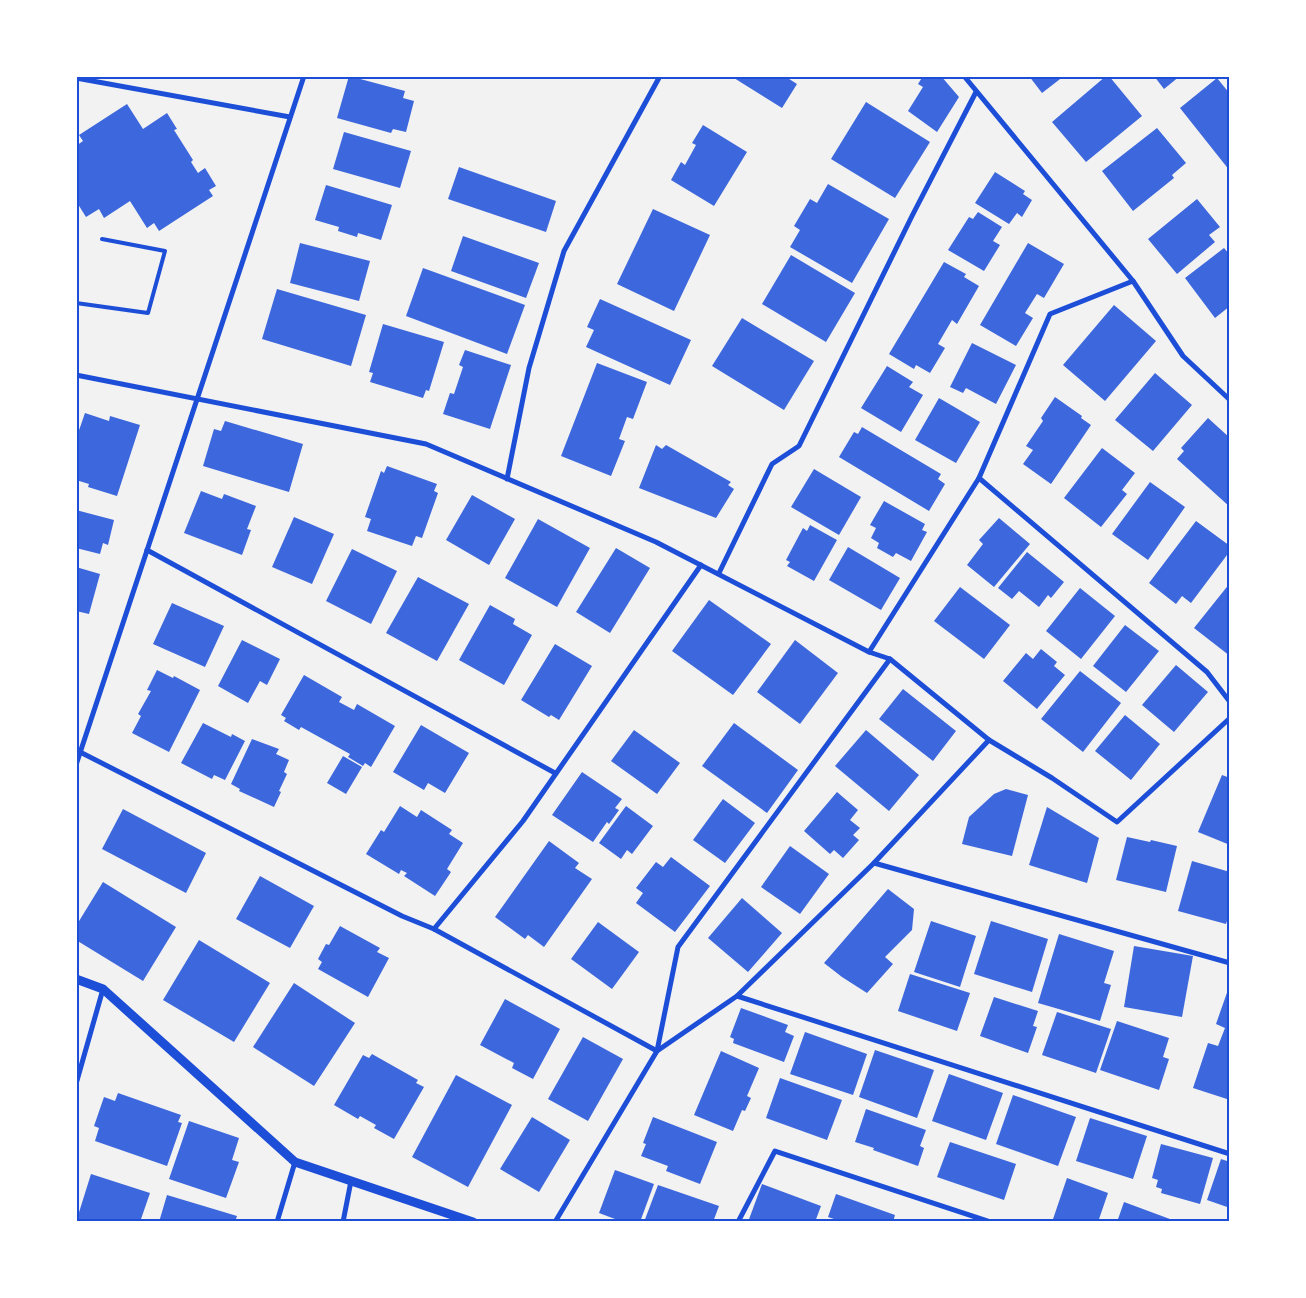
<svg xmlns="http://www.w3.org/2000/svg" width="1306" height="1298" viewBox="0 0 1306 1298" font-family="'Source Sans 3',sans-serif">
<style>
.building{fill:#3d67dc}
.lines{fill:none;stroke-linecap:round;stroke-linejoin:round}
.service{stroke:#1d4ed8;stroke-width:4}
.minor{stroke:#1d4ed8;stroke-width:5}
.tertiary{stroke:#1d4ed8;stroke-width:9}
.neatline{fill:none;stroke:#1d4ed8;stroke-width:2}
</style>
<rect width="100%" height="100%" fill="#f2f2f2"/>
<g class="building">
<path d="M349,76L405,91L403,98L414,101L406,132L393,129L391,133L337,118Z"/>
<path d="M735,76H787L786,77L797,84L782,108L734,78Z"/>
<path d="M923,76H941L959,97L937,132L908,111L923,87L918,84Z"/>
<path d="M1029,76H1064L1042,93Z"/>
<path d="M1106,76H1109L1142,116L1086,162L1052,122Z"/>
<path d="M1154,76H1180L1164,89Z"/>
<path d="M1217,78L1230,94V171L1180,108Z"/>
<path d="M866,102L930,142L895,198L831,159Z"/>
<path d="M127,104L143,129L167,113L177,129L174,130L193,160L191,162L198,173L205,168L216,186L209,190L213,196L159,231L154,223L147,228L130,201L104,218L99,209L86,217L76,201V146L83,141L79,135Z"/>
<path d="M703,125L747,152L714,206L671,180L681,162L685,165L696,145L692,143Z"/>
<path d="M1157,128L1186,163L1172,175L1174,178L1133,211L1102,171Z"/>
<path d="M344,132L411,151L400,188L333,169Z"/>
<path d="M459,167L556,201L546,232L448,199Z"/>
<path d="M995,172L1025,191L1023,194L1032,200L1022,217L1017,213L1009,224L975,203Z"/>
<path d="M828,184L889,219L852,283L790,247L800,230L794,226L810,199L817,203Z"/>
<path d="M326,185L392,205L381,240L358,233L357,237L338,231L339,227L315,220Z"/>
<path d="M1197,199L1220,227L1209,235L1215,242L1177,274L1148,239Z"/>
<path d="M653,209L710,235L674,311L617,284Z"/>
<path d="M978,212L1002,227L993,241L1000,245L984,271L948,250L969,217L973,219Z"/>
<path d="M463,236L539,263L526,298L451,271Z"/>
<path d="M300,243L370,261L359,301L290,283Z"/>
<path d="M1028,243L1064,264L1044,298L1037,294L1025,313L1033,318L1016,346L980,325Z"/>
<path d="M1224,248L1230,255V306L1215,318L1185,278Z"/>
<path d="M791,255L855,293L826,342L762,304Z"/>
<path d="M944,262L966,274L964,277L979,286L957,324L952,320L938,344L945,348L930,373L916,365L914,369L889,354Z"/>
<path d="M423,268L525,305L507,354L406,316Z"/>
<path d="M277,289L366,315L351,366L262,339Z"/>
<path d="M600,299L691,340L670,385L586,347L594,330L587,327Z"/>
<path d="M1114,305L1156,341L1105,401L1063,365Z"/>
<path d="M742,318L814,361L784,410L712,366Z"/>
<path d="M383,324L444,342L429,391L426,390L423,398L370,382L373,373L369,372Z"/>
<path d="M972,343L1016,365L996,404L966,388L963,393L950,387Z"/>
<path d="M465,350L511,365L490,429L443,414L450,393L454,394L463,367L459,365Z"/>
<path d="M597,363L647,382L633,419L627,417L619,439L625,441L611,476L561,456Z"/>
<path d="M887,366L913,382L909,387L923,395L901,432L861,408Z"/>
<path d="M1155,373L1192,405L1153,451L1115,420Z"/>
<path d="M1055,397L1082,416L1081,418L1091,425L1051,484L1023,464L1033,450L1026,446L1043,421L1041,418Z"/>
<path d="M939,398L980,422L956,463L915,440Z"/>
<path d="M85,413L109,421L110,416L140,425L117,496L88,487L89,484L76,480V439Z"/>
<path d="M1208,418L1230,438V507L1177,459L1184,451L1181,448Z"/>
<path d="M225,421L303,444L289,492L203,466L214,429L221,431Z"/>
<path d="M862,427L941,474L938,479L945,484L929,511L839,457L854,432L858,434Z"/>
<path d="M656,445L662,449L666,445L731,482L728,485L734,489L716,518L639,488Z"/>
<path d="M1102,448L1135,473L1122,490L1127,494L1101,527L1064,498Z"/>
<path d="M387,466L437,484L434,491L438,493L422,538L416,536L412,546L367,531L371,519L365,517L381,471L384,473Z"/>
<path d="M814,469L861,497L839,535L791,507Z"/>
<path d="M1150,482L1185,507L1148,560L1112,534Z"/>
<path d="M201,491L222,499L224,494L256,506L247,529L251,530L242,555L184,533Z"/>
<path d="M472,495L515,519L489,565L446,540Z"/>
<path d="M884,501L925,524L922,530L927,532L911,561L896,553L893,557L877,548L879,543L871,538L876,528L870,525Z"/>
<path d="M76,510L114,520L108,545L103,543L100,554L76,548Z"/>
<path d="M294,517L334,534L312,584L272,567Z"/>
<path d="M999,518L1030,544L994,587L967,565L983,544L979,540Z"/>
<path d="M538,519L590,548L557,607L505,578Z"/>
<path d="M1196,521L1230,546V551L1191,603L1182,596L1176,604L1149,583Z"/>
<path d="M810,525L837,540L814,581L787,566L790,562L786,560L803,528L807,531Z"/>
<path d="M848,547L900,578L881,610L829,580Z"/>
<path d="M616,548L650,568L610,633L576,612Z"/>
<path d="M352,549L397,571L371,624L326,601Z"/>
<path d="M1027,552L1064,582L1051,598L1048,595L1039,607L1019,591L1012,599L998,588Z"/>
<path d="M76,567L100,574L89,614L76,611Z"/>
<path d="M418,577L469,604L437,661L386,633Z"/>
<path d="M1230,583V656L1194,628Z"/>
<path d="M960,587L1010,625L984,659L934,621Z"/>
<path d="M1080,588L1115,616L1081,659L1046,631Z"/>
<path d="M709,600L771,644L733,695L672,651Z"/>
<path d="M172,603L224,626L205,667L153,644Z"/>
<path d="M490,605L515,619L513,624L532,635L504,685L459,660Z"/>
<path d="M1125,625L1159,651L1126,692L1093,666Z"/>
<path d="M242,640L280,659L267,685L260,681L248,703L218,686Z"/>
<path d="M795,640L838,673L800,724L757,692Z"/>
<path d="M555,644L592,666L559,720L551,715L549,717L521,700Z"/>
<path d="M1041,649L1057,662L1054,666L1065,675L1037,709L1003,681L1026,653L1033,659Z"/>
<path d="M1176,665L1208,692L1174,732L1142,705Z"/>
<path d="M157,670L173,678L174,676L200,690L169,752L132,733L141,716L138,714L151,691L147,690Z"/>
<path d="M1080,671L1121,703L1083,752L1041,719Z"/>
<path d="M304,675L342,697L339,702L354,710L357,704L395,726L371,767L365,763L363,766L348,757L350,754L301,727L299,730L284,721L286,718L281,715Z"/>
<path d="M903,689L956,731L933,761L879,719Z"/>
<path d="M1125,715L1160,744L1131,780L1095,751Z"/>
<path d="M203,723L231,737L232,734L245,741L225,780L214,775L212,779L181,763Z"/>
<path d="M734,723L798,770L767,813L702,766Z"/>
<path d="M421,725L469,753L445,793L428,783L424,790L393,772Z"/>
<path d="M634,730L680,763L657,794L611,761Z"/>
<path d="M866,730L919,775L889,811L835,766Z"/>
<path d="M252,739L279,749L276,754L289,760L284,772L287,774L279,791L281,792L274,807L239,791L240,789L231,784Z"/>
<path d="M343,756L362,767L346,794L327,783Z"/>
<path d="M582,772L622,799L615,808L619,810L609,824L607,822L593,842L552,815Z"/>
<path d="M1222,775L1230,778V845L1198,832Z"/>
<path d="M1006,789L1028,795L1012,856L962,844L969,817L994,794Z"/>
<path d="M837,792L858,810L850,820L860,828L853,835L859,840L843,858L834,850L830,854L804,831Z"/>
<path d="M723,799L755,823L725,863L693,840Z"/>
<path d="M400,806L417,817L421,810L452,830L449,834L463,843L447,869L451,872L435,896L404,876L407,873L401,870L399,874L366,854L381,830L384,832Z"/>
<path d="M626,806L653,826L632,854L627,850L621,859L599,843Z"/>
<path d="M1047,807L1099,838L1087,883L1029,865Z"/>
<path d="M123,809L206,853L186,893L102,849Z"/>
<path d="M1127,837L1150,842L1151,840L1177,846L1166,892L1116,880Z"/>
<path d="M549,841L579,863L575,868L592,879L544,947L528,935L525,939L495,917Z"/>
<path d="M790,846L829,874L800,914L761,887Z"/>
<path d="M671,857L710,886L675,932L636,903L643,893L636,888L656,862L663,867Z"/>
<path d="M1192,861L1230,872V911L1226,924L1178,911Z"/>
<path d="M260,876L314,906L290,948L236,919Z"/>
<path d="M103,882L176,927L143,981L76,940V926Z"/>
<path d="M888,889L914,909L912,930L885,957L893,964L867,993L842,977L824,963Z"/>
<path d="M742,898L782,933L748,972L708,938Z"/>
<path d="M931,921L976,936L960,987L914,972Z"/>
<path d="M991,921L1048,939L1032,992L974,974Z"/>
<path d="M598,922L639,952L612,989L571,959Z"/>
<path d="M340,926L380,948L377,952L389,958L368,997L318,969L322,962L318,959L326,944L329,945Z"/>
<path d="M1059,934L1114,951L1104,983L1111,985L1100,1021L1038,1003Z"/>
<path d="M199,940L270,983L234,1042L163,1000Z"/>
<path d="M1134,946L1193,956L1182,1017L1124,1007Z"/>
<path d="M910,974L970,993L957,1031L898,1011Z"/>
<path d="M294,983L355,1023L314,1086L253,1047Z"/>
<path d="M1230,984V1100L1193,1088L1208,1043L1218,1046L1225,1028L1216,1024Z"/>
<path d="M994,997L1038,1011L1033,1026L1037,1027L1028,1053L980,1036Z"/>
<path d="M505,999L560,1029L533,1079L512,1068L514,1063L480,1045Z"/>
<path d="M741,1008L788,1025L785,1032L794,1036L784,1062L733,1043L734,1039L730,1037Z"/>
<path d="M1057,1012L1111,1029L1096,1073L1042,1055Z"/>
<path d="M1117,1021L1169,1038L1163,1057L1169,1059L1159,1090L1100,1070Z"/>
<path d="M805,1032L867,1054L853,1095L790,1074Z"/>
<path d="M583,1037L623,1059L588,1121L548,1099Z"/>
<path d="M875,1050L934,1070L917,1118L859,1097Z"/>
<path d="M721,1051L759,1068L747,1096L751,1098L745,1111L742,1110L733,1131L694,1115Z"/>
<path d="M372,1054L418,1080L416,1083L424,1087L394,1139L374,1128L376,1125L360,1116L358,1119L334,1105L363,1055L369,1058Z"/>
<path d="M949,1074L1003,1093L986,1140L932,1121Z"/>
<path d="M456,1075L512,1105L468,1187L412,1157Z"/>
<path d="M780,1078L842,1100L827,1140L766,1118Z"/>
<path d="M118,1093L181,1115L178,1122L182,1123L167,1166L95,1141L99,1128L94,1126L104,1097L115,1101Z"/>
<path d="M1013,1095L1076,1117L1058,1166L996,1144Z"/>
<path d="M866,1109L926,1130L920,1146L924,1148L918,1166L873,1150L874,1148L855,1142Z"/>
<path d="M532,1117L570,1140L539,1192L500,1169Z"/>
<path d="M653,1117L717,1142L700,1184L666,1171L668,1166L641,1156L646,1144L643,1143Z"/>
<path d="M1090,1118L1147,1136L1133,1179L1076,1161Z"/>
<path d="M189,1121L239,1138L232,1160L239,1162L226,1198L169,1179Z"/>
<path d="M950,1142L1016,1164L1004,1200L937,1177Z"/>
<path d="M1161,1144L1213,1158L1200,1204L1161,1193L1162,1189L1156,1187L1158,1180L1152,1178Z"/>
<path d="M1221,1159L1230,1162V1208L1207,1200Z"/>
<path d="M615,1170L654,1184L640,1222H623L599,1213Z"/>
<path d="M91,1174L150,1193L140,1222H76Z"/>
<path d="M1067,1178L1108,1193L1098,1222L1093,1220V1222H1052Z"/>
<path d="M762,1184L821,1206L815,1222H748Z"/>
<path d="M658,1185L719,1206L713,1222H644Z"/>
<path d="M836,1194L895,1215L893,1222H833L834,1219L828,1217Z"/>
<path d="M167,1195L237,1216L235,1222H159Z"/>
<path d="M1124,1202L1178,1222H1117Z"/>
</g>
<g class="lines">
<path class="service" d="M76,303L148,313L165,251L102,239"/>
<g class="minor">
<path d="M964,76L1133,281L1183,356L1230,400"/>
<path d="M76,78L290,117"/>
<path d="M76,375L426,444L656,542L869,652L890,659L989,740L1052,778L1117,822L1230,718"/>
<path d="M979,478L1207,672L1230,702"/>
<path d="M507,479L529,368L564,251L660,76"/>
<path d="M147,550L555,773"/>
<path d="M719,573L772,464L799,446L912,216L976,92"/>
<path d="M869,652L979,478L1050,314L1133,281"/>
<path d="M80,752L402,916L434,929L657,1051L737,996L874,863L989,740"/>
<path d="M76,765L304,76"/>
<path d="M874,863L1230,963"/>
<path d="M434,929L523,821L701,565"/>
<path d="M737,996L1230,1154"/>
<path d="M76,1084L103,989"/>
<path d="M277,1222L295,1162"/>
<path d="M343,1222L351,1181"/>
<path d="M555,1222L657,1051L678,947L890,659"/>
<path d="M738,1222L775,1151L991,1222"/>
</g>
<path class="tertiary" d="M76,979L103,989L295,1162L473,1222"/>
</g>
<rect width="1306" height="1298" fill="none" stroke="#ffffff" stroke-width="155"/>
<rect x="78" y="78" width="1150" height="1142" class="neatline"/>
</svg>
